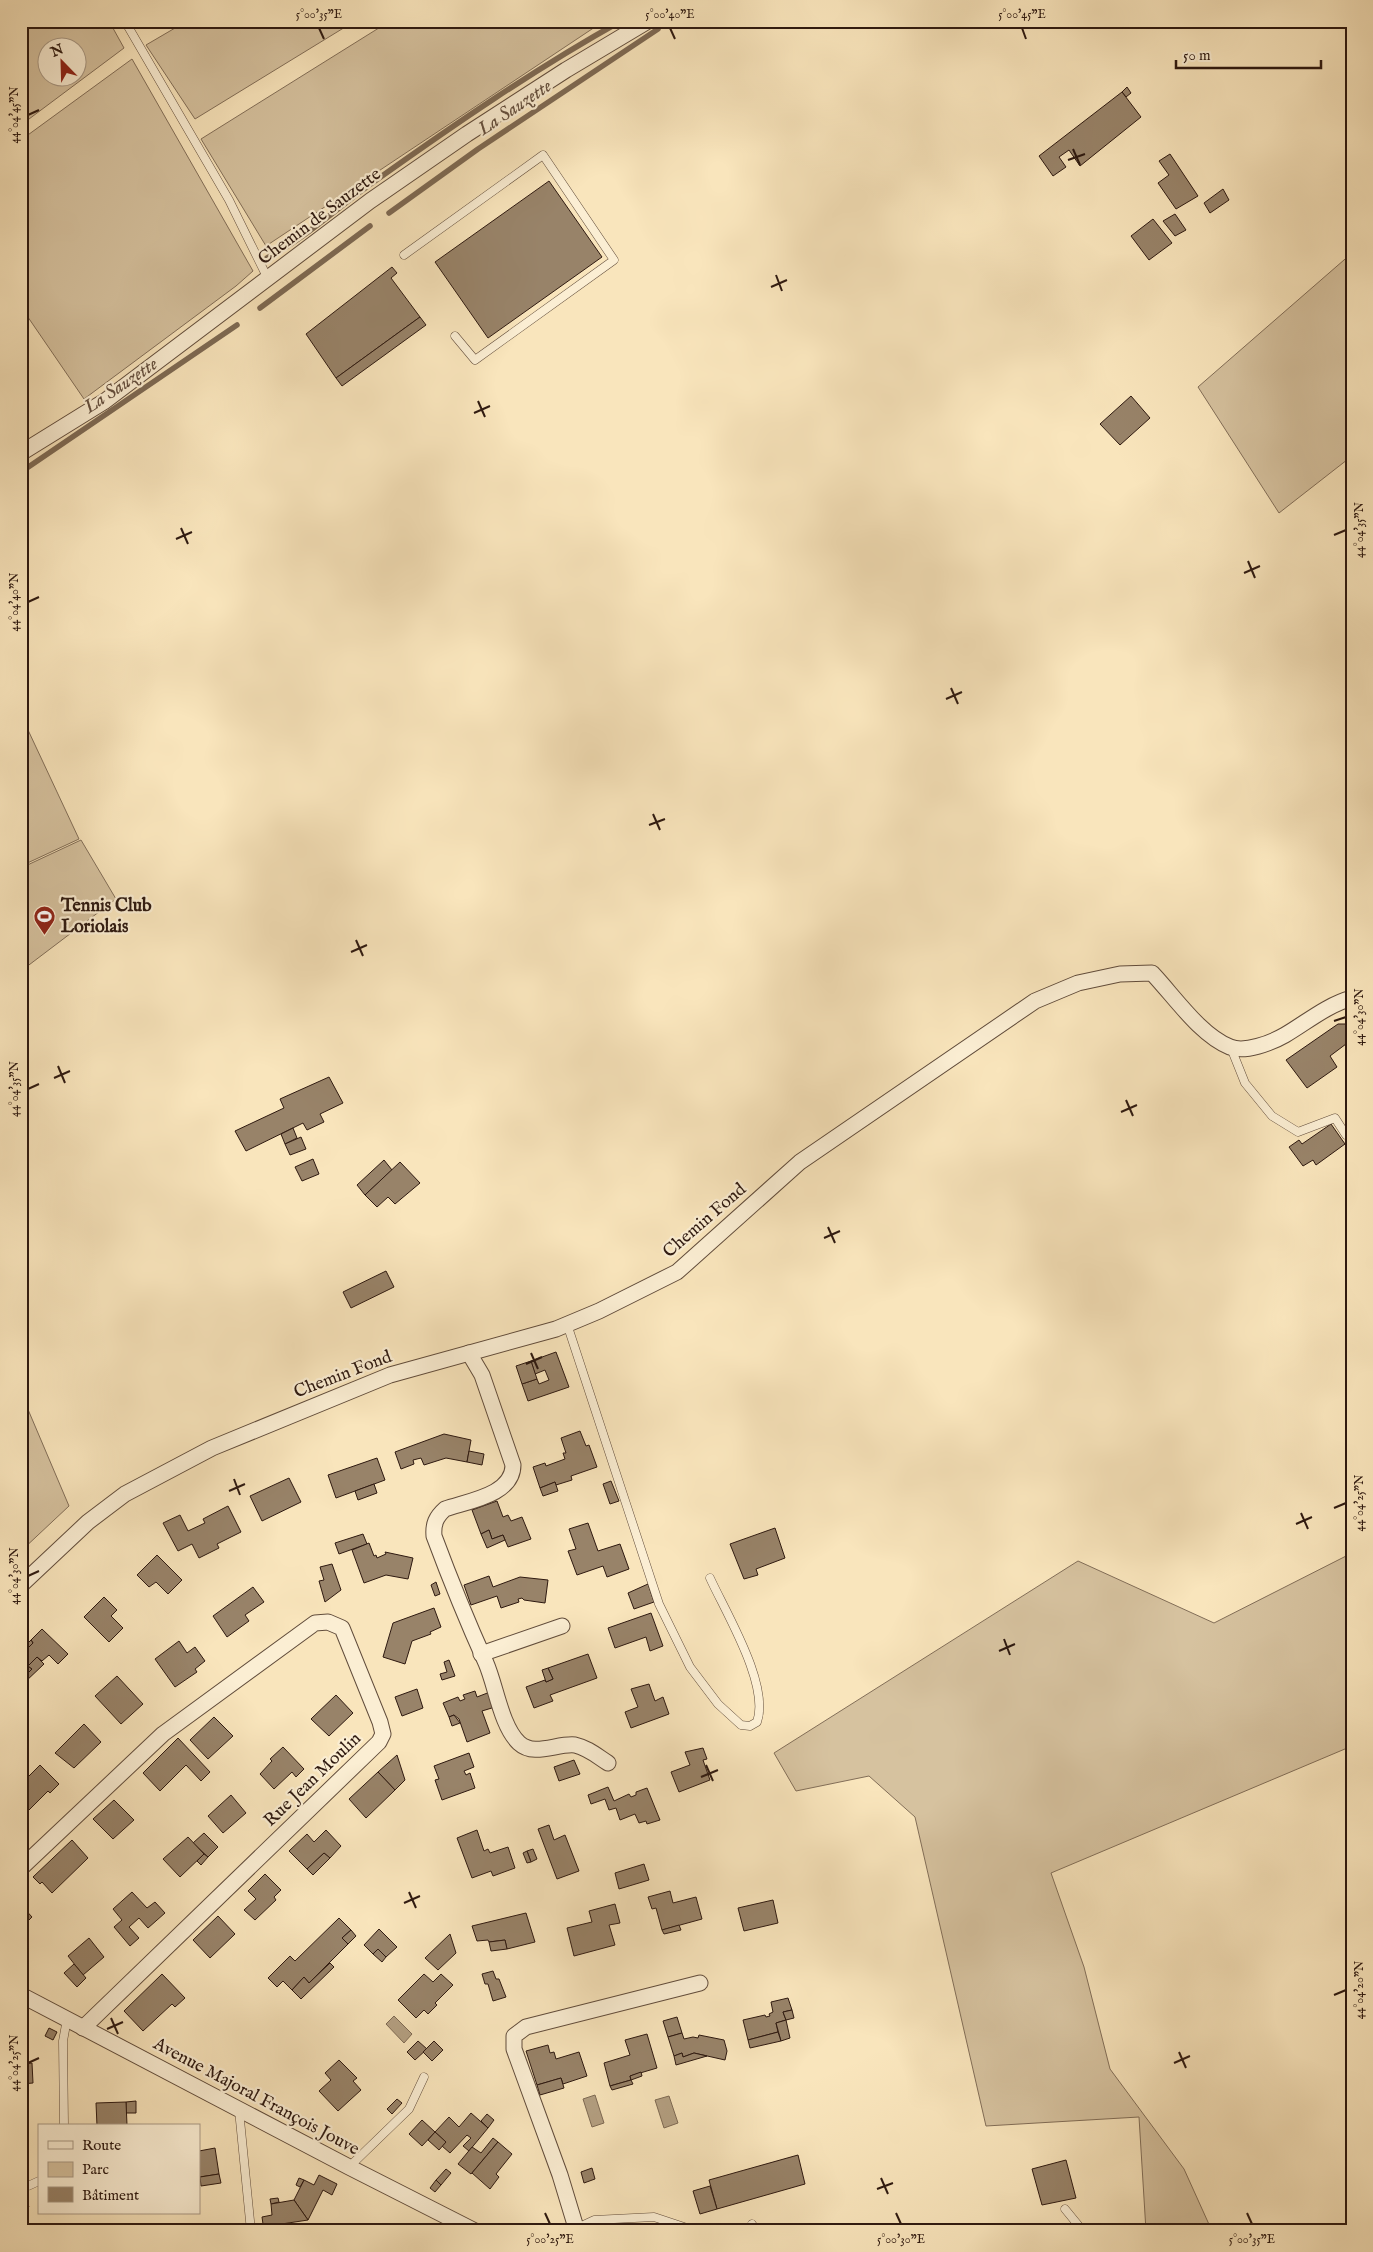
<svg xmlns="http://www.w3.org/2000/svg" width="1373" height="2252" viewBox="0 0 1373 2252" font-family="'IM FELL English',serif">
<style>
.green{fill:#d6c29f;stroke:#826e58;fill-rule:evenodd}
.water{fill:#b4a082;stroke:#7e6a54}
.lines{fill:none;stroke-linecap:round;stroke-linejoin:round}
.stream{stroke:#7e6a54;stroke-width:5.5}
.building{fill:#988369;stroke:#2e1910}
.lane-casing{stroke:#614c3b;stroke-width:9}
.street-casing{stroke:#614c3b;stroke-width:17}
.lane{stroke:#fbeed3;stroke-width:8}
.street{stroke:#fbeed3;stroke-width:15}
.ticks{fill:none;stroke:#2e1910;stroke-width:2}
.labels{text-anchor:middle;dominant-baseline:central;stroke-width:4.5;stroke-linejoin:round;paint-order:stroke}
.street-label{font-size:18px;fill:#2e1910;stroke:#fbeed3}
.poi-label{font-size:18px;font-weight:bold;fill:#2e1910;stroke:#fbeed3;text-anchor:start}
.water-label{font-size:19px;font-style:italic;fill:#644f3e;stroke:#fbeed3}
.neatline{fill:none;stroke:#2e1910;stroke-width:2}
.ticks-label{font-size:12px;text-anchor:middle;fill:#2e1910}
</style>
<rect width="100%" height="100%" fill="#f9e5bc"/>
<filter id="stains"><feTurbulence type="fractalNoise" baseFrequency=".004" numOctaves="4"/><feColorMatrix values="0 0 0 0 .2 0 0 0 0 .09 0 0 0 0 .02 0 0 0 .5 -.17"/></filter>
<radialGradient id="worn" r=".72"><stop offset=".6" stop-color="#630" stop-opacity="0"/><stop offset="1" stop-color="#630" stop-opacity=".3"/></radialGradient>
<g class="green">
<path d="M21,21H109L124,48L21,125ZM48,48H78V78H48Z"/>
<path d="M187,21H355L195,119L146,45Z"/>
<path d="M390,21H604L266,246L201,139Z"/>
<path d="M132,59L253,271L236,286L84,399L21,307V140Z"/>
<path d="M1352,253V456L1279,513L1198,387Z"/>
<path d="M21,715L79,839L21,866Z"/>
<path d="M81,840L116,899L21,971V868Z"/>
<path d="M21,1393L69,1506L21,1551Z"/>
<path d="M1352,1553V1746L1051,1873L1084,1967L1110,2069L1184,2169L1212,2231H1146L1139,2117L986,2126L915,1817L869,1776L796,1791L774,1753L1078,1561L1214,1623Z"/>
</g>
<g class="water">
<path d="M394,2016L412,2034L404,2043L386,2024Z"/>
<path d="M595,2095L604,2123L592,2127L583,2099Z"/>
<path d="M669,2096L678,2123L664,2128L655,2100Z"/>
</g>
<g class="lines">
<g class="stream">
<path d="M389,213L478,149L658,29"/>
<path d="M267,258C306,238 339,206 375,181C455,124 535,69 621,21"/>
<path d="M260,308L370,226"/>
<path d="M21,472L237,325"/>
</g>
</g>
<g class="building">
<path d="M1127,87L1131,93L1126,97L1122,92Z"/>
<path d="M1122,92L1141,117L1080,166L1069,150L1059,157L1066,167L1053,176L1039,156Z"/>
<path d="M1170,154L1198,196L1176,209L1158,183L1169,175L1159,161Z"/>
<path d="M549,181L602,257L488,338L435,262Z"/>
<path d="M1223,189L1229,200L1210,213L1204,203Z"/>
<path d="M1175,214L1186,230L1175,236L1163,221Z"/>
<path d="M1153,219L1172,243L1149,260L1131,236Z"/>
<path d="M392,267L397,273L391,278L420,317L336,378L306,334Z"/>
<path d="M420,317L426,325L342,386L336,378Z"/>
<path d="M1131,396L1150,418L1120,445L1100,424Z"/>
<path d="M1338,1024H1352V1047L1351,1044H1346L1330,1056L1337,1067L1307,1088L1286,1060Z"/>
<path d="M329,1077L343,1103L320,1114L324,1122L307,1130L303,1123L246,1151L235,1131L284,1108L280,1099Z"/>
<path d="M1331,1124L1345,1144L1316,1165L1313,1160L1303,1166L1289,1147L1299,1140L1302,1144Z"/>
<path d="M293,1128L297,1138L285,1144L281,1134Z"/>
<path d="M301,1137L306,1149L290,1155L285,1144Z"/>
<path d="M313,1159L319,1174L302,1181L295,1167Z"/>
<path d="M384,1160L392,1170L365,1195L357,1185Z"/>
<path d="M400,1162L420,1183L395,1204L388,1197L377,1207L365,1195Z"/>
<path d="M386,1271L394,1287L351,1308L343,1292Z"/>
<path d="M556,1352L569,1387L528,1401L522,1384L537,1379L539,1384L549,1380L545,1370L535,1374L531,1361Z"/>
<path d="M531,1361L537,1379L522,1384L516,1366Z"/>
<path d="M580,1431L586,1446L589,1445L597,1467L571,1476L572,1480L556,1485L555,1482L540,1488L533,1467L545,1463L546,1466L565,1459L563,1453H566L561,1438Z"/>
<path d="M444,1434L471,1440L467,1462L446,1458L424,1465L421,1458L413,1460L414,1464L401,1469L395,1452Z"/>
<path d="M469,1451L484,1454L482,1465L467,1462Z"/>
<path d="M377,1458L385,1480L336,1498L328,1475Z"/>
<path d="M289,1478L301,1502L262,1521L250,1496Z"/>
<path d="M611,1481L619,1501L610,1504L603,1484Z"/>
<path d="M555,1482L558,1491L543,1496L540,1488Z"/>
<path d="M374,1484L377,1493L358,1500L355,1491Z"/>
<path d="M497,1501L503,1517L508,1515L511,1521L522,1517L531,1539L508,1547L503,1535L492,1539L489,1530L481,1534L472,1510Z"/>
<path d="M228,1506L241,1532L217,1544L219,1548L199,1558L192,1544L178,1551L163,1523L180,1515L188,1531L205,1523L203,1519Z"/>
<path d="M588,1523L598,1551L620,1544L629,1569L607,1577L603,1566L577,1575L568,1551L576,1549L569,1529Z"/>
<path d="M775,1528L785,1558L756,1569L758,1575L744,1579L730,1544Z"/>
<path d="M489,1530L492,1539L503,1535L505,1540L487,1548L481,1534Z"/>
<path d="M363,1534L367,1544L339,1554L335,1543Z"/>
<path d="M369,1543L374,1556L376,1555L377,1558L386,1554L385,1552L413,1558L408,1579L386,1575L364,1583L352,1550Z"/>
<path d="M157,1555L182,1580L168,1594L156,1582L149,1587L137,1575Z"/>
<path d="M332,1564L341,1590L325,1602L319,1581L324,1580L320,1567Z"/>
<path d="M489,1576L493,1587L520,1577L548,1580L545,1603L524,1600L522,1598L518,1599L519,1602L501,1608L497,1596L471,1605L464,1585Z"/>
<path d="M436,1582L440,1594L435,1596L431,1585Z"/>
<path d="M648,1584L654,1602L634,1609L628,1593Z"/>
<path d="M253,1587L264,1602L245,1615L249,1621L227,1637L213,1616Z"/>
<path d="M104,1597L117,1610L111,1616L123,1628L109,1642L84,1617Z"/>
<path d="M434,1608L441,1627L430,1632L431,1634L412,1641L405,1664L383,1657L393,1623Z"/>
<path d="M651,1613L663,1646L650,1651L646,1637L615,1648L608,1628Z"/>
<path d="M42,1629L68,1654L58,1664L49,1655L42,1661L37,1657L28,1666L32,1669L21,1680V1655L33,1643L31,1640Z"/>
<path d="M31,1640L33,1643L27,1649L24,1647Z"/>
<path d="M179,1641L187,1653L195,1647L205,1661L195,1669L197,1672L175,1687L155,1659Z"/>
<path d="M588,1654L597,1678L550,1695L553,1701L534,1708L526,1687L545,1680L546,1682L553,1679L548,1668Z"/>
<path d="M37,1657L44,1664L24,1683L21,1680L32,1669L28,1666Z"/>
<path d="M449,1660L455,1676L442,1680L440,1674L447,1672L444,1662Z"/>
<path d="M548,1668L553,1679L546,1682L542,1670Z"/>
<path d="M117,1676L143,1704L121,1724L95,1696Z"/>
<path d="M649,1684L655,1701L663,1697L669,1714L631,1728L625,1712L638,1707L631,1689Z"/>
<path d="M417,1689L423,1708L402,1716L395,1697Z"/>
<path d="M475,1691L477,1697L490,1692L495,1707L482,1711L490,1733L467,1742L459,1719L454,1715L449,1717L443,1703L458,1697L460,1701L465,1699L463,1695Z"/>
<path d="M336,1695L353,1713L329,1736L311,1719Z"/>
<path d="M454,1715L460,1723L452,1726L449,1717Z"/>
<path d="M214,1717L233,1736L208,1759L190,1740Z"/>
<path d="M84,1724L101,1742L74,1768L55,1753Z"/>
<path d="M178,1738L210,1772L201,1781L186,1765L160,1791L143,1773Z"/>
<path d="M283,1747L304,1769L296,1777L292,1772L274,1789L260,1774L272,1761L270,1759Z"/>
<path d="M703,1748L707,1759L703,1760L710,1780L679,1792L671,1772L690,1765L685,1752Z"/>
<path d="M469,1753L474,1767L464,1771L466,1775L470,1773L475,1788L442,1800L435,1780L439,1779L434,1766Z"/>
<path d="M397,1755L405,1780L395,1790L378,1772Z"/>
<path d="M574,1760L580,1774L559,1781L554,1767Z"/>
<path d="M40,1765L59,1784L50,1793L48,1791L29,1810L26,1807L21,1813V1784Z"/>
<path d="M378,1772L395,1790L366,1818L349,1799Z"/>
<path d="M608,1787L614,1801L629,1794L631,1797L636,1795V1792L647,1788L660,1820L647,1824L646,1821L639,1823L635,1814L620,1820L616,1808L609,1810L605,1799L591,1804L588,1795Z"/>
<path d="M231,1795L246,1813L223,1833L208,1816Z"/>
<path d="M114,1800L134,1820L113,1839L93,1819Z"/>
<path d="M549,1825L554,1840L565,1835L579,1871L557,1879L538,1829Z"/>
<path d="M326,1830L341,1846L330,1858L324,1853L307,1869L289,1851L307,1834L314,1842Z"/>
<path d="M477,1830L484,1851L488,1849L490,1853L508,1847L515,1868L493,1876L491,1871L472,1878L457,1838Z"/>
<path d="M204,1833L218,1847L208,1857L193,1843Z"/>
<path d="M188,1837L204,1854L180,1877L163,1859Z"/>
<path d="M72,1840L88,1858L52,1893L42,1882L40,1884L33,1877Z"/>
<path d="M533,1849L537,1859L531,1862L527,1851Z"/>
<path d="M527,1851L531,1862L527,1863L523,1853Z"/>
<path d="M324,1853L330,1858L313,1875L307,1869Z"/>
<path d="M204,1854L208,1857L201,1865L197,1861Z"/>
<path d="M644,1864L649,1880L619,1889L615,1873Z"/>
<path d="M265,1874L281,1890L274,1897L276,1900L255,1920L244,1910L256,1899L248,1891Z"/>
<path d="M670,1891L673,1903L696,1897L702,1919L662,1930L656,1908L652,1909L648,1897Z"/>
<path d="M132,1892L147,1908L155,1902L165,1913L148,1928L139,1918L129,1927L139,1938L130,1946L114,1927L122,1920L113,1909Z"/>
<path d="M773,1900L778,1923L744,1931L738,1908Z"/>
<path d="M615,1904L620,1923L609,1925L615,1945L574,1956L567,1928L592,1922L589,1911Z"/>
<path d="M21,1905L32,1917L21,1928Z"/>
<path d="M526,1913L535,1942L507,1949L505,1940L489,1942L488,1940L477,1941L472,1926Z"/>
<path d="M218,1916L235,1934L210,1958L193,1940Z"/>
<path d="M339,1918L351,1930L342,1938L348,1944L309,1983L304,1977L292,1990L283,1981L277,1987L268,1978L290,1956L295,1961Z"/>
<path d="M679,1925L681,1930L664,1934L662,1930Z"/>
<path d="M379,1929L397,1947L386,1957L378,1949L373,1954L364,1945Z"/>
<path d="M351,1930L356,1936L348,1944L342,1938Z"/>
<path d="M450,1934L456,1953L438,1970L425,1958Z"/>
<path d="M89,1938L104,1957L83,1975L68,1956Z"/>
<path d="M505,1940L507,1949L491,1951L489,1942Z"/>
<path d="M378,1949L386,1957L382,1962L373,1954Z"/>
<path d="M330,1963L334,1967L301,1999L292,1990L304,1977L309,1983Z"/>
<path d="M74,1964L86,1978L77,1987L64,1973Z"/>
<path d="M493,1971L496,1979H499L506,1997L493,2001L488,1984H485L482,1974Z"/>
<path d="M162,1974L185,1998L175,2007L172,2004L143,2031L124,2011Z"/>
<path d="M424,1974L433,1982L441,1974L453,1985L435,2003L437,2005L428,2014L424,2010L416,2018L398,2000Z"/>
<path d="M788,1998L792,2010L783,2012L786,2020L776,2023L778,2032L748,2040L743,2020L765,2015L766,2017L770,2016L769,2014L773,2012L771,2002Z"/>
<path d="M792,2010L794,2018L786,2020L783,2012Z"/>
<path d="M677,2017L682,2033L668,2037L663,2021Z"/>
<path d="M786,2020L790,2038L781,2041L776,2023Z"/>
<path d="M49,2028L57,2032L53,2040L45,2036Z"/>
<path d="M778,2032L781,2041L750,2048L748,2040Z"/>
<path d="M682,2033L684,2039L693,2037L698,2038L699,2035L724,2040L727,2051L725,2060L694,2053L683,2057L682,2053L674,2056L668,2037Z"/>
<path d="M647,2034L657,2068L630,2076L631,2080L610,2086L604,2063L630,2055L625,2040Z"/>
<path d="M418,2041L427,2049L415,2060L407,2052Z"/>
<path d="M434,2041L443,2050L432,2061L423,2052Z"/>
<path d="M548,2045L550,2053L554,2052L556,2059L579,2052L587,2076L563,2084L561,2078L537,2085L526,2051Z"/>
<path d="M682,2053L683,2057L694,2053L707,2056L676,2065L674,2056Z"/>
<path d="M339,2060L357,2078L353,2081L361,2090L338,2111L319,2091L331,2080L325,2073Z"/>
<path d="M32,2063L33,2083L21,2084V2064Z"/>
<path d="M641,2072L642,2076L631,2080L630,2076Z"/>
<path d="M561,2078L564,2088L540,2095L537,2085Z"/>
<path d="M631,2080L633,2084L612,2090L610,2086Z"/>
<path d="M397,2099L402,2103L392,2114L387,2109Z"/>
<path d="M136,2101V2113H126V2102Z"/>
<path d="M126,2102L127,2125L97,2126L96,2103Z"/>
<path d="M471,2113L488,2128L469,2151L463,2146L471,2138L467,2135L450,2153L442,2146L446,2142L435,2132L449,2117L459,2127Z"/>
<path d="M487,2114L494,2120L488,2128L481,2121Z"/>
<path d="M422,2120L435,2132L422,2146L409,2134Z"/>
<path d="M435,2132L446,2142L439,2150L428,2140Z"/>
<path d="M493,2138L498,2142L471,2174L458,2164L472,2147L481,2153Z"/>
<path d="M498,2142L512,2154L496,2174L499,2177L490,2189L472,2173Z"/>
<path d="M215,2148L219,2174L200,2177V2181L199,2182V2151Z"/>
<path d="M798,2155L805,2184L717,2209L709,2180Z"/>
<path d="M1066,2160L1076,2198L1042,2205L1032,2169Z"/>
<path d="M592,2168L595,2179L584,2183L581,2172Z"/>
<path d="M446,2169L451,2173L441,2185L436,2180Z"/>
<path d="M219,2174L221,2183L201,2186L200,2177Z"/>
<path d="M319,2175L337,2184L332,2195L323,2190L308,2220L294,2200L304,2180L314,2185Z"/>
<path d="M299,2178L304,2180L300,2187L296,2185Z"/>
<path d="M436,2180L441,2185L435,2192L430,2188Z"/>
<path d="M710,2186L717,2209L700,2214L693,2191Z"/>
<path d="M278,2198L279,2202L271,2204L270,2199Z"/>
<path d="M294,2200L308,2220L275,2225L276,2231H264L262,2217L272,2215L271,2204Z"/>
<path d="M21,2203L29,2206L21,2221Z"/>
</g>
<g class="lines">
<defs>
<g id="lane">
<path d="M128,21L126,23L229,200L268,279"/>
<path d="M404,255L543,155L614,260L475,360L455,336"/>
<path d="M1231,1048L1245,1083L1272,1116L1298,1132L1335,1118L1346,1135"/>
<path d="M567,1324L659,1604L690,1667L718,1704L741,1725L750,1726L757,1722C770,1685 726,1613 710,1578"/>
<path d="M239,2110L251,2231"/>
<path d="M64,2126L63,2041L67,2019"/>
<path d="M349,2167L409,2109L424,2077"/>
<path d="M21,2186H28L39,2181"/>
<path d="M1065,2209L1083,2231"/>
<path d="M752,2224L756,2231"/>
<path d="M577,2228L594,2220L654,2217L684,2227"/>
</g>
<g id="street">
<path d="M21,453L105,401L370,201L467,134L566,70L648,21"/>
<path d="M469,1353L482,1375L513,1465C513,1495 468,1501 445,1509C436,1517 433,1524 434,1536C450,1579 467,1621 486,1663C496,1686 501,1726 519,1743C534,1757 557,1743 575,1745C588,1748 597,1756 608,1763"/>
<path d="M21,1585L88,1522L125,1494L212,1448L390,1375L556,1329L599,1311L677,1272L800,1162L1035,1001L1078,983L1120,974L1152,973C1174,996 1200,1035 1230,1047C1245,1053 1271,1043 1285,1035C1307,1022 1327,1005 1352,998"/>
<path d="M481,1654L562,1626"/>
<path d="M21,1868L163,1734L315,1623L328,1622L342,1628L380,1722L383,1734L379,1742L83,2028"/>
<path d="M21,1995L349,2167L475,2231"/>
<path d="M577,2231L560,2175L514,2049V2036L526,2027L700,1983"/>
</g>
</defs>
<use href="#lane" class="lane-casing"/>
<use href="#street" class="street-casing"/>
<use href="#lane" class="lane"/>
<use href="#street" class="street"/>
</g>
<path class="ticks" d="M319,28L324,39M670,28L675,39M1022,28L1026,39M28,115L39,110M1073,149L1080,165M1068,160L1085,154M776,275L782,291M771,287L787,280M478,401L485,417M474,413L490,406M181,528L188,544M1334,535L1346,530M176,539L192,532M1248,561L1255,578M1244,573L1260,566M28,602L39,597M951,688L958,704M946,699L962,692M653,814L660,830M649,825L665,819M356,940L363,956M351,952L367,945M1334,1021L1346,1017M58,1066L65,1083M54,1078L70,1071M28,1089L39,1084M1126,1100L1133,1116M1121,1112L1137,1105M828,1227L835,1243M824,1238L840,1231M531,1353L538,1369M526,1364L542,1357M234,1479L240,1495M229,1491L245,1484M1334,1508L1346,1503M1301,1513L1308,1529M1296,1524L1312,1517M28,1576L39,1571M1004,1639L1010,1655M999,1651L1015,1644M706,1765L713,1781M701,1777L718,1770M409,1892L416,1908M404,1903L420,1896M1334,1995L1346,1990M111,2018L118,2034M107,2029L123,2022M1179,2052L1186,2068M28,2063L39,2058M1174,2063L1190,2056M881,2178L888,2194M877,2189L893,2183M545,2213L550,2224M896,2213L901,2224M1247,2213L1252,2224"/>
<defs>
<symbol id="stadium-pin" viewBox="-11 -11 22 30"><path d="M0 17L-7.5 6A9.5 9.5 0 1 1 7.5 6Z" fill="#8f2418" stroke="#fbeed3"/><path d="M0-5a6.5 5 0 1 0 0 10a6.5 5 0 1 0 0-10ZM-3.5-1.8h7v3.6h-7Z" fill="#fff"/></symbol>
</defs>
<g fill-rule="evenodd">
<use href="#stadium-pin" x="32" y="904" width="25" height="34"/>
</g>
<g class="labels">
<g class="street-label">
<text transform="translate(320 217) rotate(-37)">Chemin de Sauzette</text>
<text transform="translate(705 1221) rotate(-41)">Chemin Fond</text>
<text transform="translate(343 1375) rotate(-21)">Chemin Fond</text>
<text transform="translate(313 1780) rotate(-44)">Rue Jean Moulin</text>
<text transform="translate(256 2097) rotate(28)">Avenue Majoral François Jouve</text>
</g>
<g class="poi-label">
<text x="61" y="906">Tennis Club<tspan x="61" dy="21">Loriolais</tspan></text>
</g>
<g class="water-label">
<text transform="translate(515 108) rotate(-34)">La Sauzette</text>
<text transform="translate(121 386) rotate(-34)">La Sauzette</text>
</g>
</g>
<rect width="1373" height="2252" fill="none" stroke="#f9e5bc" stroke-width="55"/>
<rect x="38" y="2124" width="162" height="90" fill="#fbeed3" stroke="#a99985"/>
<rect x="48" y="2141" width="25" height="8" fill="#fbeed3" stroke="#a99985"/>
<text x="82" y="2150" font-size="15" fill="#2e1910">Route</text>
<rect x="48" y="2162" width="25" height="15" fill="#d6c29f" stroke="#a99985"/>
<text x="82" y="2174" font-size="15" fill="#2e1910">Parc</text>
<rect x="48" y="2187" width="25" height="15" fill="#988369" stroke="#a99985"/>
<text x="82" y="2200" font-size="15" fill="#2e1910">Bâtiment</text>
<g transform="translate(62 62) rotate(337)"><circle r="24" fill="#fbeed3" stroke="#a99985"/>
<path d="M0-4L9 19L0 12L-9 19Z" fill="#8f2418"/>
<text y="-8" font-size="14" font-weight="bold" text-anchor="middle" fill="#2e1910">N</text>
</g>
<path d="M1176 60v8h145v-8" fill="none" stroke="#2e1910" stroke-width="2.5"/>
<text x="1183" y="60" font-size="15" fill="#2e1910" stroke="#fbeed3" stroke-width="4" paint-order="stroke">50 m</text>
<rect x="28" y="28" width="1318" height="2196" class="neatline"/>
<g class="ticks-label">
<text x="319" y="18">5°00'35"E</text>
<text x="670" y="18">5°00'40"E</text>
<text x="1022" y="18">5°00'45"E</text>
<text transform="translate(14 115) rotate(-90)" y="4">44°04'45"N</text>
<text transform="translate(1359 530) rotate(-90)" y="4">44°04'35"N</text>
<text transform="translate(14 602) rotate(-90)" y="4">44°04'40"N</text>
<text transform="translate(1359 1017) rotate(-90)" y="4">44°04'30"N</text>
<text transform="translate(14 1089) rotate(-90)" y="4">44°04'35"N</text>
<text transform="translate(1359 1503) rotate(-90)" y="4">44°04'25"N</text>
<text transform="translate(14 1576) rotate(-90)" y="4">44°04'30"N</text>
<text transform="translate(1359 1990) rotate(-90)" y="4">44°04'20"N</text>
<text transform="translate(14 2063) rotate(-90)" y="4">44°04'25"N</text>
<text x="550" y="2243">5°00'25"E</text>
<text x="901" y="2243">5°00'30"E</text>
<text x="1252" y="2243">5°00'35"E</text>
</g>
<rect width="100%" height="100%" filter="url(#stains)"/>
<rect width="100%" height="100%" fill="url(#worn)"/>
</svg>
